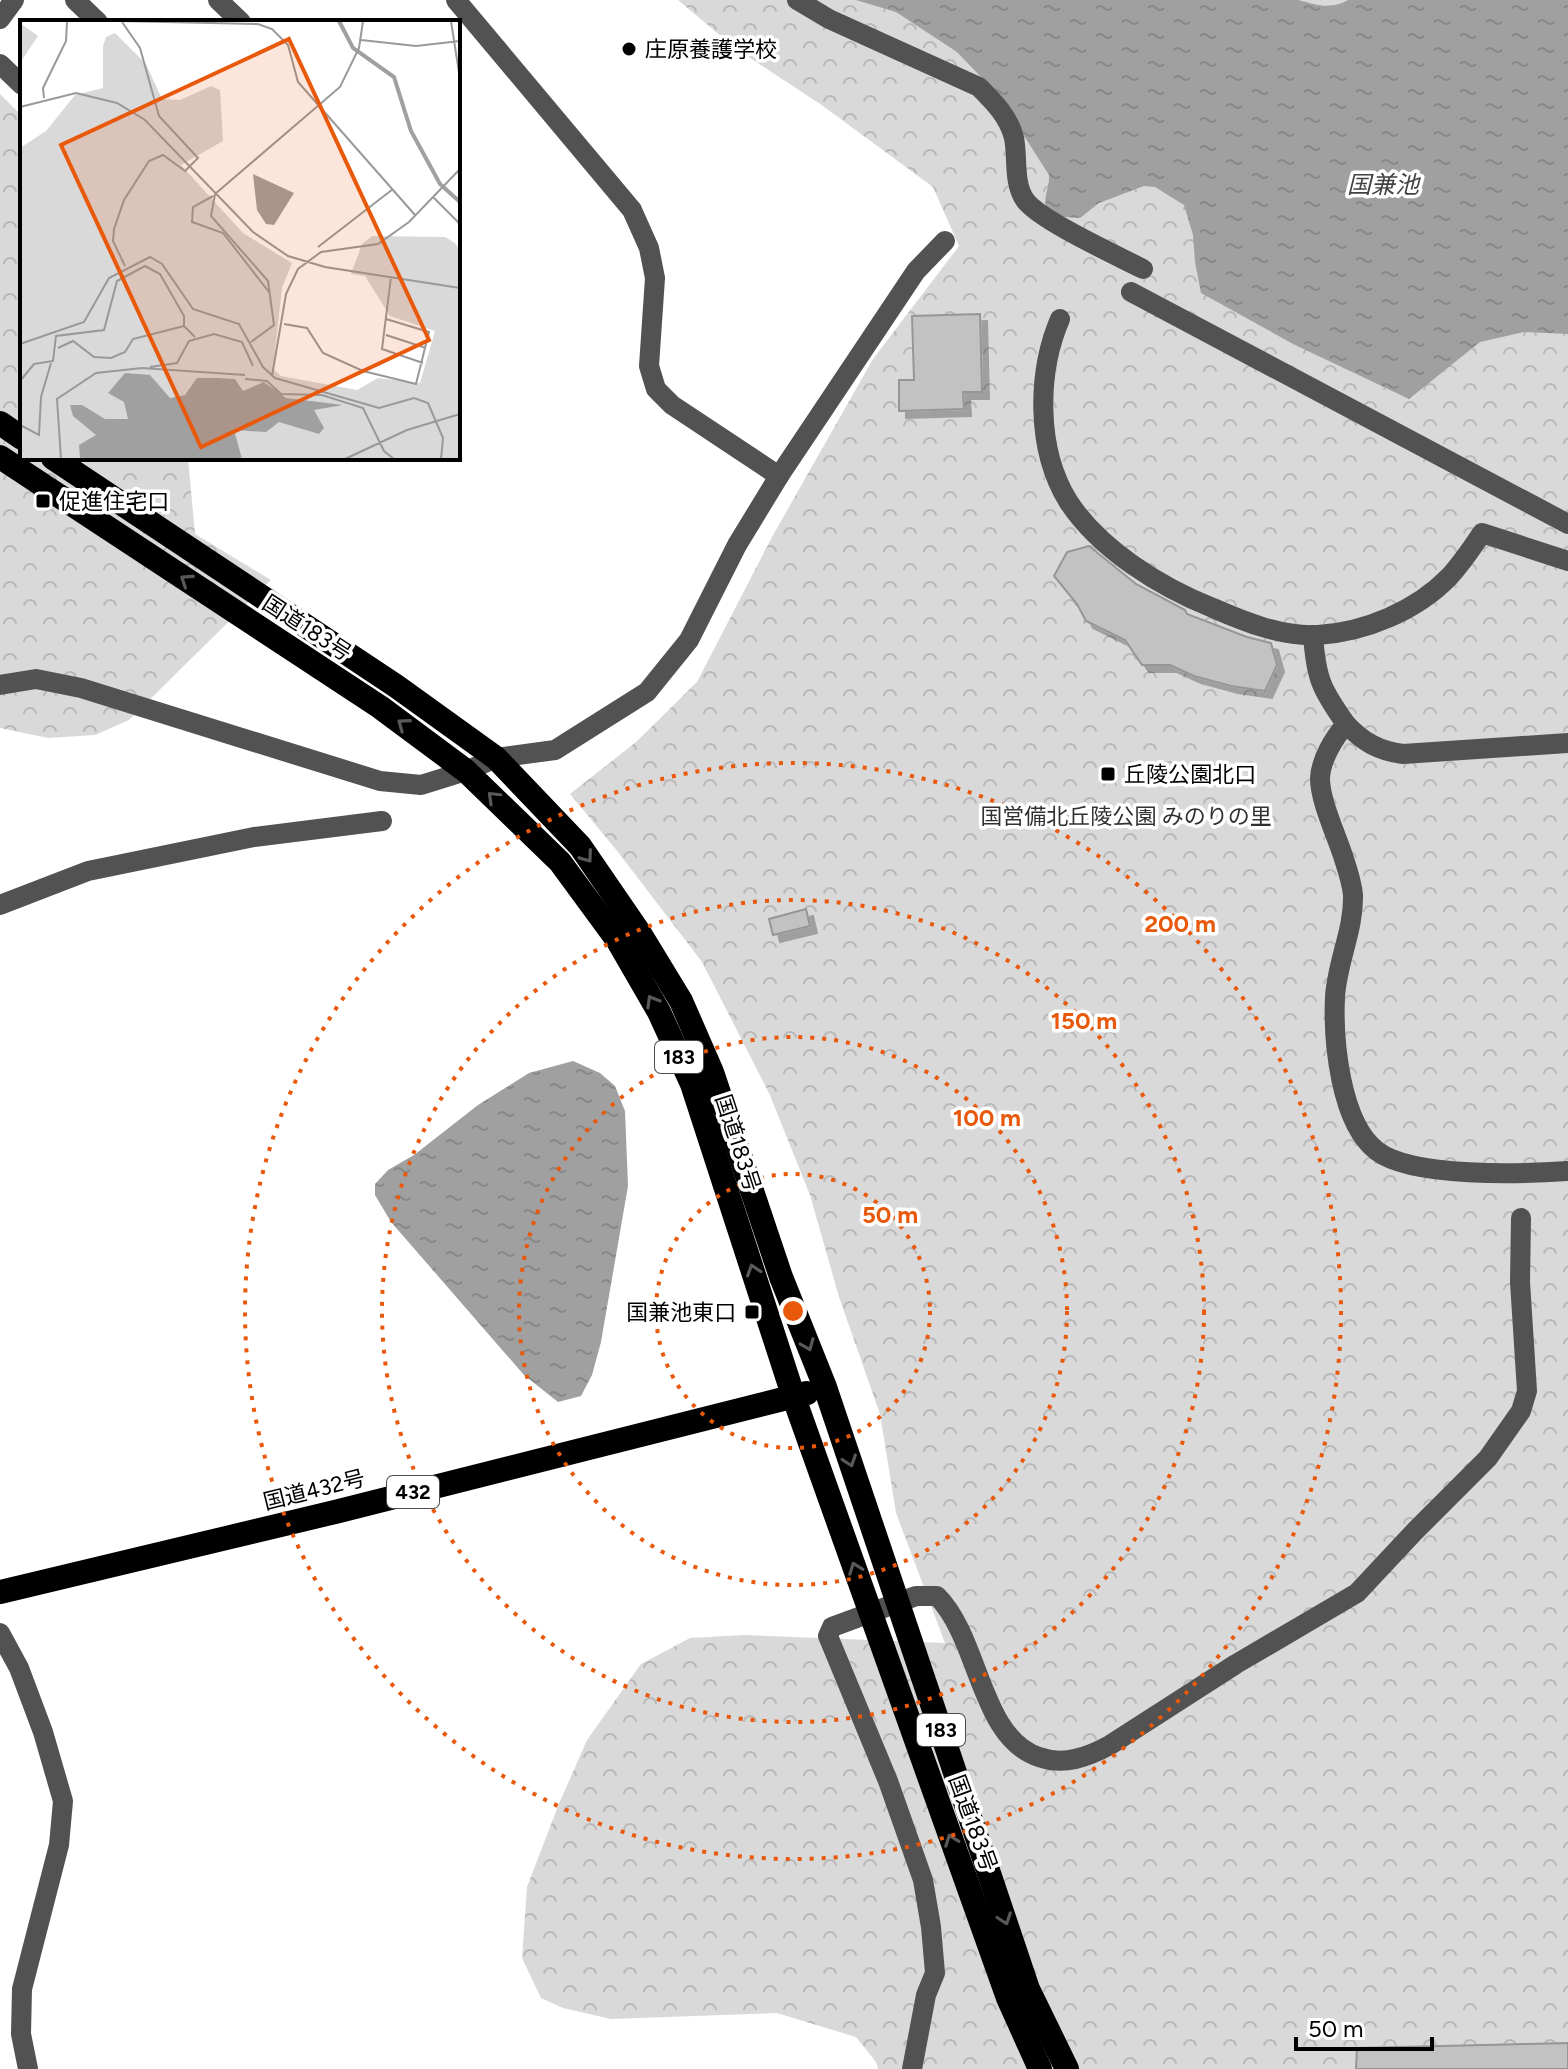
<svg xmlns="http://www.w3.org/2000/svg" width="1568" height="2069" viewBox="0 0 1568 2069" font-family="Figtree,'Noto Sans JP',sans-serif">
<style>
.forest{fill:url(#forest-crowns)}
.water{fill:url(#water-ripples)}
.building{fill:#c2c2c2;stroke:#969696;stroke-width:2;filter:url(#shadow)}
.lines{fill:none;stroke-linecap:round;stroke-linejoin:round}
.minor{stroke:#525252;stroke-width:20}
.highway{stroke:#000;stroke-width:24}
.oneway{stroke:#595959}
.ring{fill:none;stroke:#e8590c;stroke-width:4;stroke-dasharray:4 8}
.poi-dot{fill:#000;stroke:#fff;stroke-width:3}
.labels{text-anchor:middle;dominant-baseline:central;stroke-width:7;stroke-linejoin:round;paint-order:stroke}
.shield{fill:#fff;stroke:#4c4c4c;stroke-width:2}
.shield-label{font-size:20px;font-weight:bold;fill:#000}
.poi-label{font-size:22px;fill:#000;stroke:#fff;text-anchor:start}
.street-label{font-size:22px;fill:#000;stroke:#fff}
.park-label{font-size:22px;fill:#303030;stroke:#fff}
.water-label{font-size:24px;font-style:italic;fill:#414141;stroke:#fff}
.inset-river{fill:none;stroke:#a0a0a0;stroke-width:4}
.inset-road{fill:none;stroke:#999;stroke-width:2}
.view{fill:#e8590c;fill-opacity:0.15;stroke:#e8590c;stroke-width:4}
.inset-edge{fill:none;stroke:#000;stroke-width:4}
.centre{fill:#e8590c;stroke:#fff;stroke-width:4}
.ring-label{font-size:24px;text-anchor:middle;font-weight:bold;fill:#e8590c;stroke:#fff;stroke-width:7;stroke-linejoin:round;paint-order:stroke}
</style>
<defs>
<pattern id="forest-crowns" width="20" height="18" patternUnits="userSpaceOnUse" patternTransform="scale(2)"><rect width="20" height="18" fill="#d9d9d9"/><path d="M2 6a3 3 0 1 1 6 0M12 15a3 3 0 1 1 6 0" fill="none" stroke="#b8b8b8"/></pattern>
<pattern id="water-ripples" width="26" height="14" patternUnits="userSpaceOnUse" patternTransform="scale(2)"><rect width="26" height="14" fill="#a0a0a0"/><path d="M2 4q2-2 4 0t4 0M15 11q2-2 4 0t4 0" fill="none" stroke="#888"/></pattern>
<filter id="shadow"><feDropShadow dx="7" dy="7" stdDeviation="0" flood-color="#0004"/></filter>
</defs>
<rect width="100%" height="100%" fill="#fff"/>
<g class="forest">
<path d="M678,0H1568V2069H878L876,2062L856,2037L777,2013L611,2019L563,2008L541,1998L522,1958L527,1887L558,1806L587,1740L641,1664L690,1638L744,1635L945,1643L896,1513L880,1414L839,1297L810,1195L769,1093L702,962L618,852L570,794L636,742L697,682L772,537L873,359L959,246L933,187L823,106L735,48Z"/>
<path d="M0,94L22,116V458H188L195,534L271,580L129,720L95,735L48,738L0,728Z"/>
</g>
<g class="water">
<path d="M856,0H1298C1317,5 1330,10 1348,0H1568V334L1524,332L1480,342L1409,399L1293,344L1201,293L1195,262L1193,235L1184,205L1155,187L1144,186L1099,203L1080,218L1051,216C1039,202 1050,191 1049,175L998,95L957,52L896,12Z"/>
<path d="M573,1061L600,1073L615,1086L625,1111L628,1186L601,1342L592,1375L581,1396L558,1402L524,1375L391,1222L375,1195V1184L388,1170L414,1155L478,1105L529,1073Z"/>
</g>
<g class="building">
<path d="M980,314L982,392H963L964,409L899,411V380H914L912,316Z"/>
<path d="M1089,546L1136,584L1185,610L1187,614L1247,637L1271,643L1277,665L1265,691L1231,686L1194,676L1170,665H1142L1125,640L1086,621L1077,604L1054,576L1067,552Z"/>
<path d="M806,909L810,926L773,935L769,919Z"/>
<path d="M1568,2043V2069H1356L1357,2048Z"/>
</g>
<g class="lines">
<g class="minor">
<path d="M75,0L98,22"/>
<path d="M218,0L241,22"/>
<path d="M456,0L632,210L649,248L655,278L649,366L656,389L672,405L779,476"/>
<path d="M797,0L829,19L979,87C994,102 1009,117 1014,138C1018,157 1013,183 1025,200C1039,220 1118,256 1143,269"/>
<path d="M0,19L14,0"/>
<path d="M0,64L22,85"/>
<path d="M1131,292L1568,524"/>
<path d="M1060,319C1037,373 1036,449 1068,501C1099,549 1160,587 1213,608C1245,622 1282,637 1318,635C1365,632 1416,611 1449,577C1461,564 1472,548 1482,533L1568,561"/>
<path d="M1313,635C1316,678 1321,689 1346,724C1334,738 1321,759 1320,778C1320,802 1337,836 1344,859C1348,871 1352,883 1353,895C1354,930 1337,962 1335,997C1333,1040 1340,1123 1377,1151C1412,1178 1523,1174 1568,1171"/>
<path d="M0,685L36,679L81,688L380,781L421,785L466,771L496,758L555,750L647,692L689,640L737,545L779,476L916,271L945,241"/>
<path d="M1346,724C1363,742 1379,751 1403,754L1568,743"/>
<path d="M0,905L88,871L254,837L382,821"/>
<path d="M0,1633L19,1668L43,1732L63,1801L59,1845L22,1989L21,2034L28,2069"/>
<path d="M912,2069L926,1995L935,1973L931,1927L923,1880L888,1781L828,1636L832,1627L916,1596H937C980,1639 980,1738 1039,1757C1064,1766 1088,1757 1110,1745L1236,1664L1357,1593L1415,1531L1488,1458L1521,1411L1527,1391L1520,1282L1521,1218"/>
</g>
<g class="highway">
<path d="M0,423L22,438"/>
<path d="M0,457L380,707L466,771L560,862L618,941L659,1012L692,1084L794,1398L1008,1998L1040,2069"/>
<path d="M53,458L396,686L496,758L580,846L639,932L681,1001L712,1072L781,1277L825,1387L1028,1989L1067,2069"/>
<path d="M0,1592L335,1512L807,1393"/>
</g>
</g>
<defs><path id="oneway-chevron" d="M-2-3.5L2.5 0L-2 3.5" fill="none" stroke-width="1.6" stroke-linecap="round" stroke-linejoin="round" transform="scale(2)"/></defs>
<g class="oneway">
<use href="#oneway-chevron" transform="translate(186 580) rotate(-146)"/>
<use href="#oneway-chevron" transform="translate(403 724) rotate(-144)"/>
<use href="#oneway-chevron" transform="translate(493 797) rotate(-136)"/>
<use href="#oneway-chevron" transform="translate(587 857) rotate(54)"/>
<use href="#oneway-chevron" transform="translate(652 1001) rotate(-120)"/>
<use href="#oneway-chevron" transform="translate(753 1270) rotate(-108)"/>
<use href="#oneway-chevron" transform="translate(808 1345) rotate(68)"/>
<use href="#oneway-chevron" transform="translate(850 1461) rotate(71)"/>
<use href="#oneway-chevron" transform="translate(855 1568) rotate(-110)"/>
<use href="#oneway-chevron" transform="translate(951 1840) rotate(-110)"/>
<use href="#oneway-chevron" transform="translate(1005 1919) rotate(71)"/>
</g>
<g class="ring">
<circle cx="793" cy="1311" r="137"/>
<circle cx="793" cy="1311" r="274"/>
<circle cx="793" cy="1311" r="411"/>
<circle cx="793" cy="1311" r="548"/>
</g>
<g class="poi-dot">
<circle cx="629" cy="49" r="8"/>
<rect x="35" y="493" width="16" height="16" rx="4"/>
<rect x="1100" y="766" width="16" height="16" rx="4"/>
<rect x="744" y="1304" width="16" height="16" rx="4"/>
</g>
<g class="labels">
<g class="shield">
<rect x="655" y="1041" width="48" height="32" rx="6"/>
<rect x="387" y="1476" width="52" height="32" rx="6"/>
<rect x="917" y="1714" width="48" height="32" rx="6"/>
</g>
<g class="shield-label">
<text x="679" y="1057">183</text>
<text x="413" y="1492">432</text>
<text x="941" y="1730">183</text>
</g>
<g class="poi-label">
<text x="645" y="49">庄原養護学校</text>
<text x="59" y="501">促進住宅口</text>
<text x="1124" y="774">丘陵公園北口</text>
<text x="736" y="1312" text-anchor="end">国兼池東口</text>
</g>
<g class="street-label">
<text transform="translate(307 628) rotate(33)">国道183号</text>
<text transform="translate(738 1143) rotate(72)">国道183号</text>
<text transform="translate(314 1490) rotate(-14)">国道432号</text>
<text transform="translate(973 1823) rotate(70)">国道183号</text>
</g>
<g class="park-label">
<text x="1126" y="816">国営備北丘陵公園 みのりの里</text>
</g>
<g class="water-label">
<text x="1383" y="184">国兼池</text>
</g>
</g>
<g transform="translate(20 20)">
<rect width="440" height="440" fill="#fff"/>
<path d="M0,3L18,16L0,43ZM95,13L126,44L142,79L160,80L191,66L200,70L203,121L161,145L223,213L272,243L262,268L253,349L261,356L337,370L358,358L400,363L415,311L370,296L345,256L331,254L342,224L352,216L425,217L435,223L440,231V439H0V128L26,111L55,75L83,68V26L86,17Z" fill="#d9d9d9"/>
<path d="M233,154L274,173L254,205L246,204L237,190ZM105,353L130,355L150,378L165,375L177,358H198L215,359L223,371L244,362L266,378L323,385L294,390L304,408L299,414L259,402L246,412L214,410L222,439H60L59,425L76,415L53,396L50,385H62L85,399H108L104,382L88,373Z" fill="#a0a0a0"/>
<path class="inset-river" d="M319,1L333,28L374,57L391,111L420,164L440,182"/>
<path class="inset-road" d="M99,1L238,4L252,9L268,25L278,62L395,195M431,1L440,59M102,2L120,28L139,96L178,138L165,151L143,135L129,141L104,180L94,209L93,221L105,246M341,20L396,26L440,21M24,78L23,68L46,21L47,1M0,87L56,73L97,83L125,100L233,212L268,236L305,247L440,268M195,174L191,196L248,261L254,305L231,322M195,174L320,67L339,28L343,1M193,176L173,187L172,202L203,213L249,272M413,177L440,204M298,227L373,169M371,257L362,329L403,343M264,304L287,308L303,333L343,351L396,364L409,312L366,299M366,315L406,328M0,324L64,302L89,258L130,237L142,244L173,289L219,304L243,347L255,358L359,388L394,378L408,383L423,418L421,439M38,328L53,321L74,337L91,338L105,332L113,319L164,306M130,347L157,343L169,321L194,314L222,322L233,346M252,356L266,274L278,249L301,232L358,224L389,202L440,149M225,359L247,361L261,374L302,375L343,388L364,431L374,439M0,361L14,344L33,341L36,316L84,310L97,261L125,246L140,254L164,296V306L175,317M0,405L19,415L21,377L31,343M41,439L37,379L76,353L122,348L225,355M325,439L387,410L440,394"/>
<path class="view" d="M269,19L409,320L181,427L41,125Z"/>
<rect width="440" height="440" class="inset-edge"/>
</g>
<circle cx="793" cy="1311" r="12" class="centre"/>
<g class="ring-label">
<text x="1180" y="932">200 m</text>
<text x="1084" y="1029">150 m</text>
<text x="987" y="1126">100 m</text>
<text x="890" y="1223">50 m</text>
</g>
<path d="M1296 2037v12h136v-12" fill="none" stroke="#000000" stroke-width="4"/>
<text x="1308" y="2037" font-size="24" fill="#000000" stroke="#ffffff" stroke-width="6" paint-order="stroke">50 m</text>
</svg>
